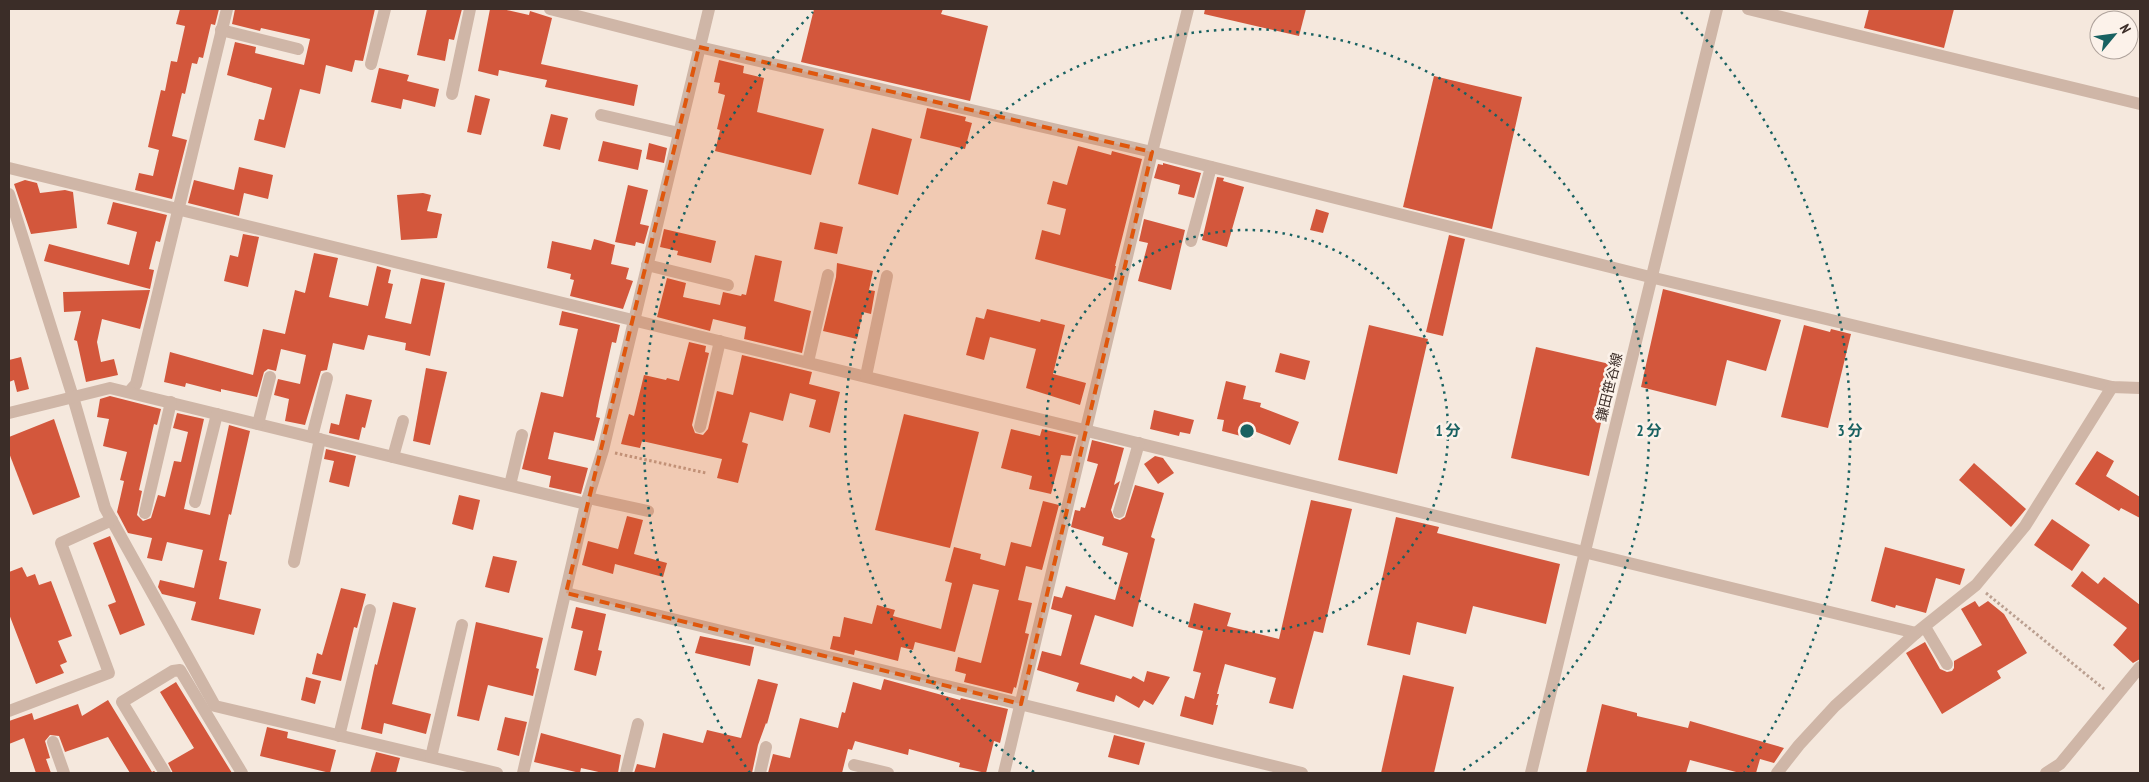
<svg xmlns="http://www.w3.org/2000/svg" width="2149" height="782" viewBox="0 0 2149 782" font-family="'PT Sans Narrow','Noto Sans JP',sans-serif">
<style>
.building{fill:#d3573c}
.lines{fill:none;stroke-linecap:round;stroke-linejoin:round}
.path{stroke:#bba091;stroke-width:3;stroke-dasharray:2.5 2.5;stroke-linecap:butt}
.minor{stroke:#cfb6a7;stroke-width:12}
.marked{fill:#df570d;fill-opacity:0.2;stroke:#df570d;stroke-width:4;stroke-dasharray:10 6;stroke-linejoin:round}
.ring{fill:none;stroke:#186161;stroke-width:2.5;stroke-dasharray:2.5 5}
.labels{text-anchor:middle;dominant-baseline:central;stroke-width:5;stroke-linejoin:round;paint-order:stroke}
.street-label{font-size:14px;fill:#3b2d28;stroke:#fcf2ea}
.centre{fill:#186161;stroke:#fcf2ea;stroke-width:2.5}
.ring-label{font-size:15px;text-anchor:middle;font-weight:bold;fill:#186161;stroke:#fcf2ea;stroke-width:5;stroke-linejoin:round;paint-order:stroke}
</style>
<rect width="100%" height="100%" fill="#f5e8dd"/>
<g class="building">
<path d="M180,9H219L215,25L211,24L203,58L199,57L197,64L192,63L185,94L182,93L172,136L187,140L172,199L135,190L139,173L153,176L159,150L148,147L161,90L165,91L171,61L177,62L185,26L176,24Z"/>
<path d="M235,9H375L363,61L355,60L352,72L326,65L320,94L300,89L285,148L254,140L259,119L264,120L272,88L227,75L235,42L256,47L255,53L304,65L310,39L261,28L260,31L232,24Z"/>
<path d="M427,9H462L454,40L449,39L445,61L417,55Z"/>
<path d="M490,9H502L529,15L530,11L552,18L541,64L638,85L634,106L545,87L547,80L499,70L498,76L478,71Z"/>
<path d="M814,9H943L941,14L988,26L970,101L801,62Z"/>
<path d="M1205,9H1306L1299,36L1204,14Z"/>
<path d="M1869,9H1954L1944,48L1864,28Z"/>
<path d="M719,60L744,66L743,73L764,78L757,112L824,129L811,175L715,151L720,130L717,129L725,95L718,93L720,83L714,82Z"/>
<path d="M379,68L409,75L407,81L439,89L435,107L403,99L401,109L371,102Z"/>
<path d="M1434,76L1522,97L1492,229L1403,207Z"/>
<path d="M475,95L490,99L481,135L467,132Z"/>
<path d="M927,108L966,117L965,121L972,123L965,149L920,138Z"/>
<path d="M551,114L568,118L560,150L543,146Z"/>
<path d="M872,128L912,139L898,195L858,184Z"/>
<path d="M603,141L642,150L638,170L598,161Z"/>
<path d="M649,143L667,148L664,163L646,159Z"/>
<path d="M1078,146L1111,155L1112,151L1142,159L1115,266H1116L1113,280L1035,259L1042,230L1060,235L1066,209L1047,204L1053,181L1067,185Z"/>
<path d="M1163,163L1201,173L1194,198L1178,194L1180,185L1154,178L1158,164L1163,165Z"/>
<path d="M239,167L273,175L268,199L244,193L239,216L188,203L194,180L234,190Z"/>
<path d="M1217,177L1224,178L1223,181L1244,187L1227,247L1202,240Z"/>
<path d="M25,180L37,183L40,193L65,190L73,192L77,228L31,234L14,184Z"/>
<path d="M628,185L648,190L640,224L649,226L644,244L636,242L635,246L615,242Z"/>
<path d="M423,193L431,195L427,211L442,214L437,238L401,240L397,195Z"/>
<path d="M113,202L167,215L160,242L156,241L149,269L154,270L150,289L44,261L49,244L129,265L137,232L107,224Z"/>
<path d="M1316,209L1329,213L1323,233L1310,230Z"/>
<path d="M1144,219L1185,230L1171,290L1138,281L1148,243L1139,241Z"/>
<path d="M820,222L843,227L837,254L814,249Z"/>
<path d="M664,229L716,241L711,263L677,255L678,251L660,247Z"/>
<path d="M243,234L259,237L248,287L224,281L230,255L238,257Z"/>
<path d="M1449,235L1465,239L1443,336L1426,332Z"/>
<path d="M594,239L615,245L611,264L629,268L626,279L633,281L623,309L570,296L574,280L570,279L571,274L547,268L552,241L591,250Z"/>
<path d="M314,253L338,258L329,297L368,306L377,266L391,270L388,283L393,284L385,318L411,324L421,278L445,283L430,356L405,350L406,343L368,335L364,350L333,343L327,370L321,371L305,425L285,421L289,399L274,395L278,379L300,384L306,355L281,349L276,371L268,369L264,372L257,397L221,389V392L186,383L185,387L164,382L170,352L253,375L263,329L285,334L295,290L305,293Z"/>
<path d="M755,255L782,261L774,301L811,311L802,353L744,339L746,327L713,319L710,331L657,317L667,278L686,283L683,297L720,305L723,292L741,296L742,294L746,295Z"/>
<path d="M837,263L873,271L869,290L875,291L871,314L863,312L857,339L823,331L836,277Z"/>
<path d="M1663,289L1781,320L1766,371L1727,360L1716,406L1641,387Z"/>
<path d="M150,290L140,329L102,319L97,342L101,362L114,359L118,375L86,382L77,341L74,340L81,311L64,312L63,292Z"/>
<path d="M987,309L1040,322L1041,319L1065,325L1053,374L1086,383L1080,405L1026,388L1036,349L990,337L984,360L966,355L976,317L984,319Z"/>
<path d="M562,311L620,325L616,343L612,342L599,401L596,417L600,418L594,441L554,432L548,459L588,468L581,494L549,487L551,476L522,469L541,392L563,397L578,329L559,325Z"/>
<path d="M1369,325L1428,339L1397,474L1338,460Z"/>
<path d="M1804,325L1830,332L1831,329L1851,334L1828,428L1781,417Z"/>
<path d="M689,342L706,346L705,352L709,353L692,425L695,433L703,435L708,429L717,391L733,395L742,355L812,372L809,384L840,392L830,433L809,427L816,400L790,393L783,421L750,412L742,442L748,444L738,483L717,478L722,459L642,441L640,448L621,444L629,414L634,416L644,375L666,380L667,378L679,381Z"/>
<path d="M1536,347L1614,365L1589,476L1511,458Z"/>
<path d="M1280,353L1310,361L1305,380L1275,372Z"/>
<path d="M21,357L29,389L17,392L14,380L9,382V360Z"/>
<path d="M426,368L447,372L430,445L413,441Z"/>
<path d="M1226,381L1246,386L1243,399L1261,403L1260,407L1299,422L1290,445L1254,431L1252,439L1222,431L1224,420L1217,419Z"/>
<path d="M346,394L372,400L365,428L362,427L359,440L329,433L331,423L339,425Z"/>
<path d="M110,396L161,409L157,425L154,424L139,490L142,491L137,515L143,521L151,518L158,495L165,497L174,461L181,462L188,432L173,428L177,413L204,419L184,509L210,515L229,425L250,431L231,515L229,514L219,560L227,562L219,599L261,609L254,635L191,620L196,602L162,594L158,587L160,580L194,588L203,550L167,542L162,561L147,558L152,538L128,533L117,512L124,481L120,480L127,452L103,446L109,419L97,417L100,399Z"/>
<path d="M1154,410L1194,420L1190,434L1180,432L1179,436L1150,429Z"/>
<path d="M904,414L979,432L950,548L875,530Z"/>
<path d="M54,419L80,497L33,515L9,453V437Z"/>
<path d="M1011,429L1040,436L1042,429L1076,437L1071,456L1061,455L1051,494L1029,489L1032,476L1001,468Z"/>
<path d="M1092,440L1124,448L1114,485L1120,481L1111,510L1114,518L1120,520L1125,517L1135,485L1164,493L1151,537L1155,539L1133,627L1095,615L1080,664L1131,679L1133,676L1144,682L1147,671L1170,677L1153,705L1144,700L1139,708L1116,695L1114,702L1076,691L1079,683L1037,670L1042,651L1061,656L1072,615L1051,609L1054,596L1062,598L1066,586L1115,600L1128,553L1102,545L1104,537L1071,527L1075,510L1080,511L1081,507L1085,508L1098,464L1087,461Z"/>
<path d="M326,449L356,456L349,487L329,482L334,461L324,459Z"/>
<path d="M2097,451L2114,461L2106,476L2140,497V518L2121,508L2119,511L2075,484Z"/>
<path d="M1155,456L1163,458L1174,473L1158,484L1144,464Z"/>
<path d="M1974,463L2026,509L2011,527L1959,480Z"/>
<path d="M459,495L480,500L473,530L452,524Z"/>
<path d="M1311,500L1352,509L1323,633L1314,631L1293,709L1269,703L1276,678L1225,664L1217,694H1219L1216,705H1218L1213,725L1180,716L1185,696L1194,699L1201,673L1193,671L1203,631L1188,627L1194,603L1231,613L1227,626L1279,639Z"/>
<path d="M1043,501L1059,505L1042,570L1026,566L1018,600L1032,603L1025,633L1029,634L1016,688L1014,687L1012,694L964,682L966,674L955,671L958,657L981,663L999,590L973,584L955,652L915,642L913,650L901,647L898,661L855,650L854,655L830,649L833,636L840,637L844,617L872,624L877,605L895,610L893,616L941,629L952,583L945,581L954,547L981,554L980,559L1005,566L1011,542L1031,547Z"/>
<path d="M627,516L643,520L634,554L667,563L663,577L615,564L613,574L582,565L588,541L618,549Z"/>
<path d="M1396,517L1439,527L1437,533L1560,564L1546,624L1473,606L1466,634L1417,622L1410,655L1367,645Z"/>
<path d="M2052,519L2090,545L2072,571L2034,545Z"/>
<path d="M110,536L145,625L120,635L108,605L116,602L93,543Z"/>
<path d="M1885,547L1965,569L1960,585L1936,578L1926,613L1896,605L1895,608L1871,601Z"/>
<path d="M493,556L517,561L509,593L485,587Z"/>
<path d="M22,567L27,577L35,574L39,585L51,581L72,636L58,641L67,662L60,665L64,673L36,684L9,614V572Z"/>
<path d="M2082,571L2098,584L2104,577L2140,605V659L2133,663L2113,645L2127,628L2071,586Z"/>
<path d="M341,588L366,594L357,628L354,627L341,681L312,674L317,653L322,655Z"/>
<path d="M1975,601L1979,607L1988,601L2004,614L2027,653L1997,671L2001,678L1942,714L1906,653L1925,642L1940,669L1947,672L1952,671L1954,668V661L1982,645L1961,609Z"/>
<path d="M393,602L416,608L392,704L431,714L426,734L384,723L382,734L361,729L375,664L377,665Z"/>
<path d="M576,607L606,614L598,650L602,651L596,676L574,670L583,631L571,628Z"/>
<path d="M476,622L543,638L536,668L539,669L533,696L488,685L479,721L457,716Z"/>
<path d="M700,636L754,647L750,666L695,653Z"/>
<path d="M1403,675L1454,687L1434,773H1381Z"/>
<path d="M306,677L321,681L315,704L301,700Z"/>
<path d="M758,679L778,684L767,724L766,723L758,745L752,773H634L637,764L655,768L663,733L703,743L707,730L741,738Z"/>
<path d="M884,679L960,700L961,698L1008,709L1000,743L994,741L986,773L959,767L960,763L909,749L908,755L855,741L852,750L848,749L842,773H768L773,754L790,758L800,718L838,728L842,712L845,713L853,682L881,690Z"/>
<path d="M176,682L232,773H173L168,763L194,748L160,692Z"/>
<path d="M108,700L152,772L154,771L156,773H130L108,737L65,752L59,736L50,735L45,741L50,758L46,759L51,773H36L24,738L9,744V721L32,713L34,720L78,704L82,716Z"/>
<path d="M1602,704L1637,713V716L1688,728L1690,721L1784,748L1774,763L1760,759L1756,773H1740L1690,760L1686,773H1586Z"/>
<path d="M505,717L527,722L519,756L497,750Z"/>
<path d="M267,727L288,732L287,738L336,750L330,773L260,756Z"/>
<path d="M541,733L621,755L618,773H603L581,768L580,773L534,762Z"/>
<path d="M1114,735L1145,743L1139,765L1108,757Z"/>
<path d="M376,752L400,758L396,773H370Z"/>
</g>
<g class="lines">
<g class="path">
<path d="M615,453L706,473"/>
<path d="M1986,593L2104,689"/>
</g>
<g class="minor">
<path d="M550,9L699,47L1152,152L1650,277L2112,387L2140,388"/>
<path d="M1748,9L2140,104"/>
<path d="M221,30L298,49"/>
<path d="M371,64L385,9"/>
<path d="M452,94L470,9"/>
<path d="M601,115L679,133"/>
<path d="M9,168L1916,633"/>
<path d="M9,194L73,397L105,508L215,706L497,773"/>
<path d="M1191,241L1211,167"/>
<path d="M647,265L728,285"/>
<path d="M808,362L828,275"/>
<path d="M866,376L887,276"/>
<path d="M129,392L136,384L227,9"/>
<path d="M9,413L110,388L586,504"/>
<path d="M258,424L270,377"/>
<path d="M700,427L720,341"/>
<path d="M312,437L327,378"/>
<path d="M393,457L403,421"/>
<path d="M510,485L522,435"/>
<path d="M588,498L648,511"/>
<path d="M195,502L217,414"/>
<path d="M1119,512L1139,443"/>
<path d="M145,513L171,402"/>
<path d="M294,562L320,439"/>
<path d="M566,593L1302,773"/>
<path d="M1925,627L1947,664"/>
<path d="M9,711L109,673L61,543L112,520"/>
<path d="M339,736L370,610"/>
<path d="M53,742L64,773"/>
<path d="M431,757L462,625"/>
<path d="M854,765L888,773"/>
<path d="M165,773L122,702L173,671L180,670L242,773"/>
<path d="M523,773L586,504L603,450L709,9"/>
<path d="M626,773L638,724"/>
<path d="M760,773L766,747"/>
<path d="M1004,773L1152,152L1188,9"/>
<path d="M1531,773L1717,9"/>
<path d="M1777,773L1799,745L1835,706L1916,633L1976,585L2025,526L2112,387"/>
<path d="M2046,773L2060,764L2140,667"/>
</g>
</g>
<path class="marked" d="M699,47L1152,152L1021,704L566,593Z"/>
<g class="ring">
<circle cx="1247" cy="431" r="201"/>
<path d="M1034 772A402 402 0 1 1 1460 772"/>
<path d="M750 773A603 603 0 0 1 813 12M1681 12A603 603 0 0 1 1744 773"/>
</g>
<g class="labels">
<g class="street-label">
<text transform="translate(1609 387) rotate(-76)">鎌田笹谷線</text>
</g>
</g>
<circle cx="1247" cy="431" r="8" class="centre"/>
<g class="ring-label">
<text x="1448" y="436">1 分</text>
<text x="1649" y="436">2 分</text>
<text x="1850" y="436">3 分</text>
</g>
<rect width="2149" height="782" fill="none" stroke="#3b2d28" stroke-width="20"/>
<g transform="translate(2114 35) rotate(61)"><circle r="24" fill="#fcf2ea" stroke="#afa39c"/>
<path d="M0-4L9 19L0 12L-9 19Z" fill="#186161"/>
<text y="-8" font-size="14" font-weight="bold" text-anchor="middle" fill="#3b2d28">N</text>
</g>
</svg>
